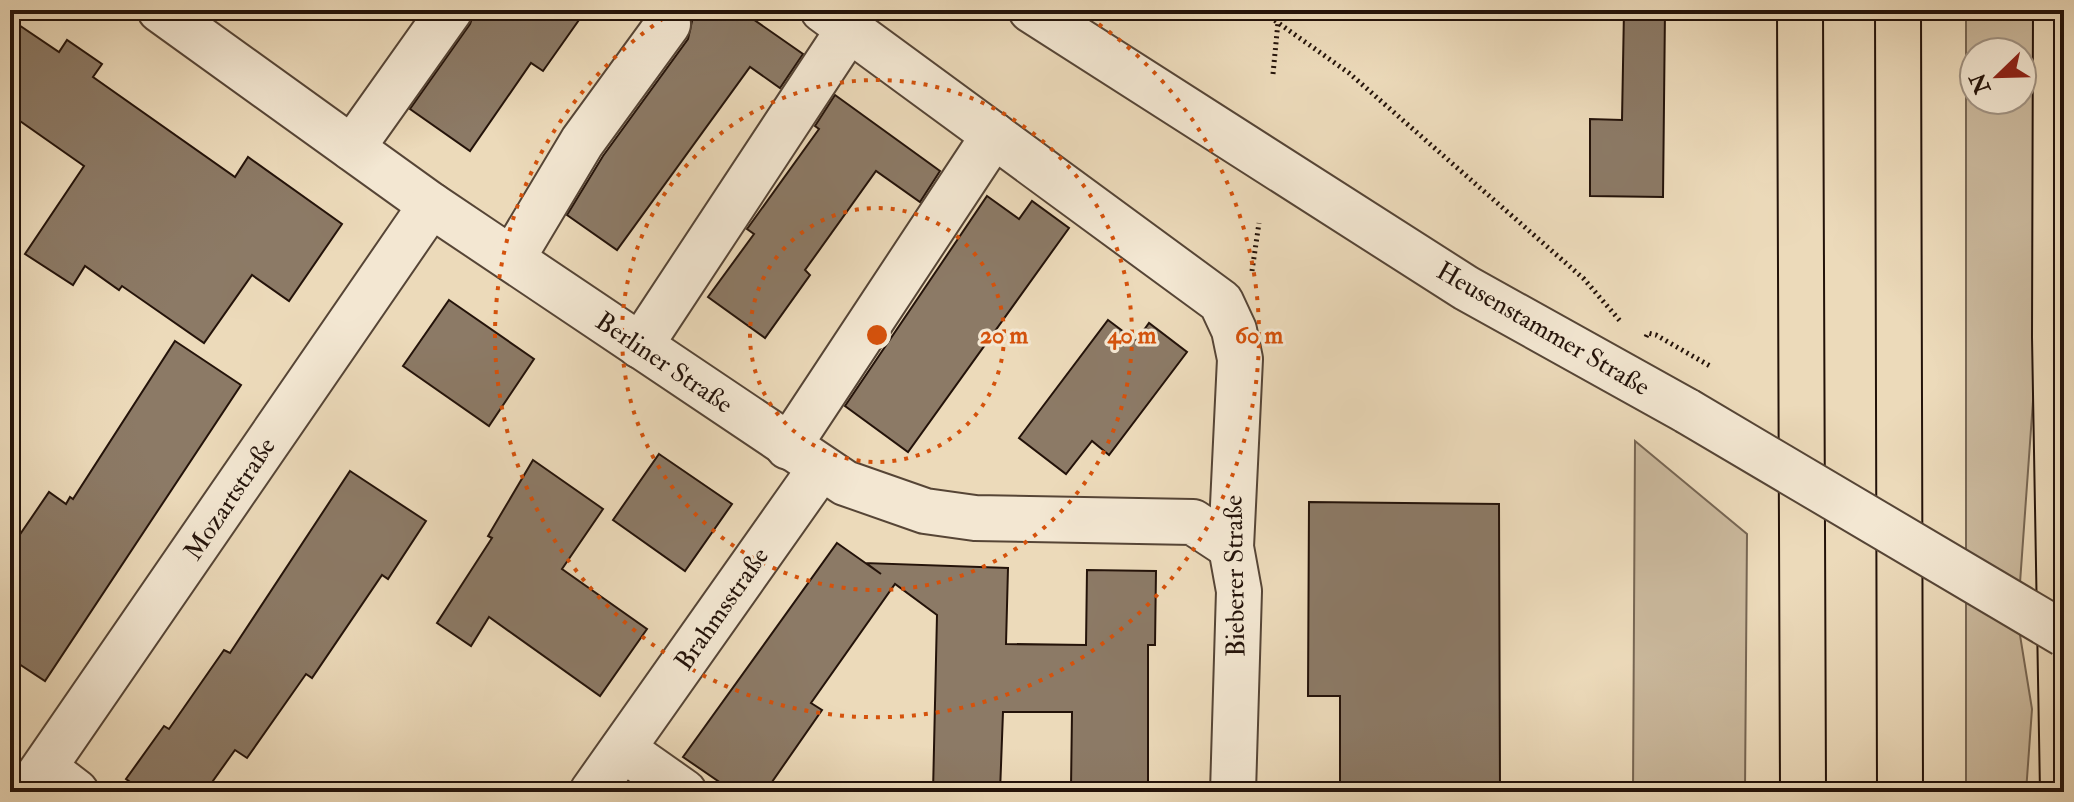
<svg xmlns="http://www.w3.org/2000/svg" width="2074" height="802" viewBox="0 0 2074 802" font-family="'IM FELL Double Pica',serif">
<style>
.green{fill:#cab89c;stroke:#776653;stroke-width:2;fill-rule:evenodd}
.building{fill:#8c7a66;stroke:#24130a;stroke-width:2}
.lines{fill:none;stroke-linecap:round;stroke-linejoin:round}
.minor-casing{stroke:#564536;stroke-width:48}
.major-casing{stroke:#24130a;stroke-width:48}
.highway-casing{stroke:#24130a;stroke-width:48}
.path{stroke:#24130a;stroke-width:5;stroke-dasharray:2 4;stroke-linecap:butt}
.minor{stroke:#f3e7d2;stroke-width:44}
.major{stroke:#ecdaba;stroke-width:44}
.highway{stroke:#ecdaba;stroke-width:44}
.minor-bridge-casing{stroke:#564536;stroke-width:48;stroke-linecap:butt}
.minor-bridge{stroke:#f3e7d2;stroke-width:44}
.ring{fill:none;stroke:#d4520c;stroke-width:4;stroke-dasharray:4 8}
.labels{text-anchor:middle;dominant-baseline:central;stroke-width:6;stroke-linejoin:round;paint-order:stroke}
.street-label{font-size:26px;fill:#24130a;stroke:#f3e7d2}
.centre{fill:#d4520c;stroke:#f3e7d2;stroke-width:4}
.ring-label{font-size:24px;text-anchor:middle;font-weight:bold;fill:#d4520c;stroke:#f3e7d2;stroke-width:6;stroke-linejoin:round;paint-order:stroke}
</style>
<rect width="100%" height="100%" fill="#ecdaba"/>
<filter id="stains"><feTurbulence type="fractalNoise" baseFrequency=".0025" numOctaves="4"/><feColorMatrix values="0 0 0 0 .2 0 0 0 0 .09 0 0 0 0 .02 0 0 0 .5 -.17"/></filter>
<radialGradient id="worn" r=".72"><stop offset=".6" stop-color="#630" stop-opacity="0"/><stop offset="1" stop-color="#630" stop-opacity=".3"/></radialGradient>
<g class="green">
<path d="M1966,10H2033L2034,387L2019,597V629L2032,709L2026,792H1966ZM1974,52H2022V100H1974Z"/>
<path d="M1635,441L1747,534L1745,792H1633Z"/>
</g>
<g class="building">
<path d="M475,10H586L543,71L531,63L470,151L410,109L470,24Z"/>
<path d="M700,10H740L803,54L780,88L750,67L617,250L567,215L603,156L688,39L692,21Z"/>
<path d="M1624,10H1665L1663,197L1590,196V119L1622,120Z"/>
<path d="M10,19L59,52L67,40L102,64L93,77L235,177L248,157L342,224L289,301L252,275L204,343L122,286L119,290L85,266L73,285L25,254L84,166L10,114Z"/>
<path d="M835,95L940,171L920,202L876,171L805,270L810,275L765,338L708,297L754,234L747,229L819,129L815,126Z"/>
<path d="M987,196L1019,219L1032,201L1069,228L908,452L845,406Z"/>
<path d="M449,300L534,359L489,426L403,366Z"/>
<path d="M1108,320L1136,341L1149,323L1187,352L1109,455L1092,441L1066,474L1019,438Z"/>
<path d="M175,341L241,385L45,681L10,658V549L49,492L66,504L70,497L73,499Z"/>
<path d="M659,454L732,504L685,571L613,520Z"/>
<path d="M533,460L603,509L562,569L647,629L600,696L489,617L471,646L437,623L492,538L488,536Z"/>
<path d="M350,471L426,521L388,579L382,575L312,678L306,674L247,758L235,750L205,792H144L126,779L164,726L169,729L224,650L230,653Z"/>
<path d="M1309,502L1499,504L1500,792H1340V696H1308Z"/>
<path d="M837,543L881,574L866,563L1008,568L1006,644L1086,645L1087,570L1156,571L1155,645H1148V788H1071L1072,712H1003L1000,792H933L937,615L895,584L811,703L822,710L765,792H734L683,757Z"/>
</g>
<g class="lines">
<defs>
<g id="minor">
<path d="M160,10L431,205L845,483L925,511L975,518L1193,522L1231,547"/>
<path d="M823,10L1221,302L1234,330L1240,359L1231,547L1239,591L1233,792"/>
<path d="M1031,10L1466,288L1687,411"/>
<path d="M352,148L450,10"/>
<path d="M512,259L582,142L668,24"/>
<path d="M640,346L849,29"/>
<path d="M788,447L994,135"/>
<path d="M623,749L684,792"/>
<path d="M45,768L76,792"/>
<path d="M27,792L431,205"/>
<path d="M592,792L820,469"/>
</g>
<path id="major" d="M2056,10L2055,337L2063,792"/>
<g id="highway">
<path d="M1800,10L1803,792"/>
<path d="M1898,10L1900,792"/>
</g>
</defs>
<use href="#minor" class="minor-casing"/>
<use href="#major" class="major-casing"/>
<use href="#highway" class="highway-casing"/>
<g class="path">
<path d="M1260,10L1349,73L1584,279L1621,322"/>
<path d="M1273,74L1278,22"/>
<path d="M1252,271L1259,223"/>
<path d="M1646,337L1648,333L1656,335L1710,366"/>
</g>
<use href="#minor" class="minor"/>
<use href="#major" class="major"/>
<use href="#highway" class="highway"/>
<defs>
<path id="minor-bridge" d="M1687,411L2064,634"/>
</defs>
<use href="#minor-bridge" class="minor-bridge-casing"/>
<use href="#minor-bridge" class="minor-bridge"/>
</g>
<g class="ring">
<circle cx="877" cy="335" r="127"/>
<circle cx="877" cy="335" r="255"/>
<path d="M1079 11A382 382 0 1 1 675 11"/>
</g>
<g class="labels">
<g class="street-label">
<text transform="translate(1543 329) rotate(30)">Heusenstammer Straße</text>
<text transform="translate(664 363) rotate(34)">Berliner Straße</text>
<text transform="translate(230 499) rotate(-56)">Mozartstraße</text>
<text transform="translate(1235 576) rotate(-91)">Bieberer Straße</text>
<text transform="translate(722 609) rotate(-55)">Brahmsstraße</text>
</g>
</g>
<circle cx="877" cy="335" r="12" class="centre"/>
<g class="ring-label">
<text x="1004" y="343">20 m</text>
<text x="1132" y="343">40 m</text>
<text x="1259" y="343">60 m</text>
</g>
<rect width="2074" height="802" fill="none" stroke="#ecdaba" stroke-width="40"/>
<rect x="12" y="12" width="2050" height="778" fill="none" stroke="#24130a" stroke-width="4"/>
<rect x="20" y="20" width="2034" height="762" fill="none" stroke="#24130a" stroke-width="2"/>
<g transform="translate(1998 76) rotate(247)"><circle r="38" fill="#f3e7d2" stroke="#a09282" stroke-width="2"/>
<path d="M0-6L14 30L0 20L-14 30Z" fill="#8f2418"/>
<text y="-12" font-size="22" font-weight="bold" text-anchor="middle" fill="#24130a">N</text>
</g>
<rect width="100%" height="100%" filter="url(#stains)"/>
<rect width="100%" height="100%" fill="url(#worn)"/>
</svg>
